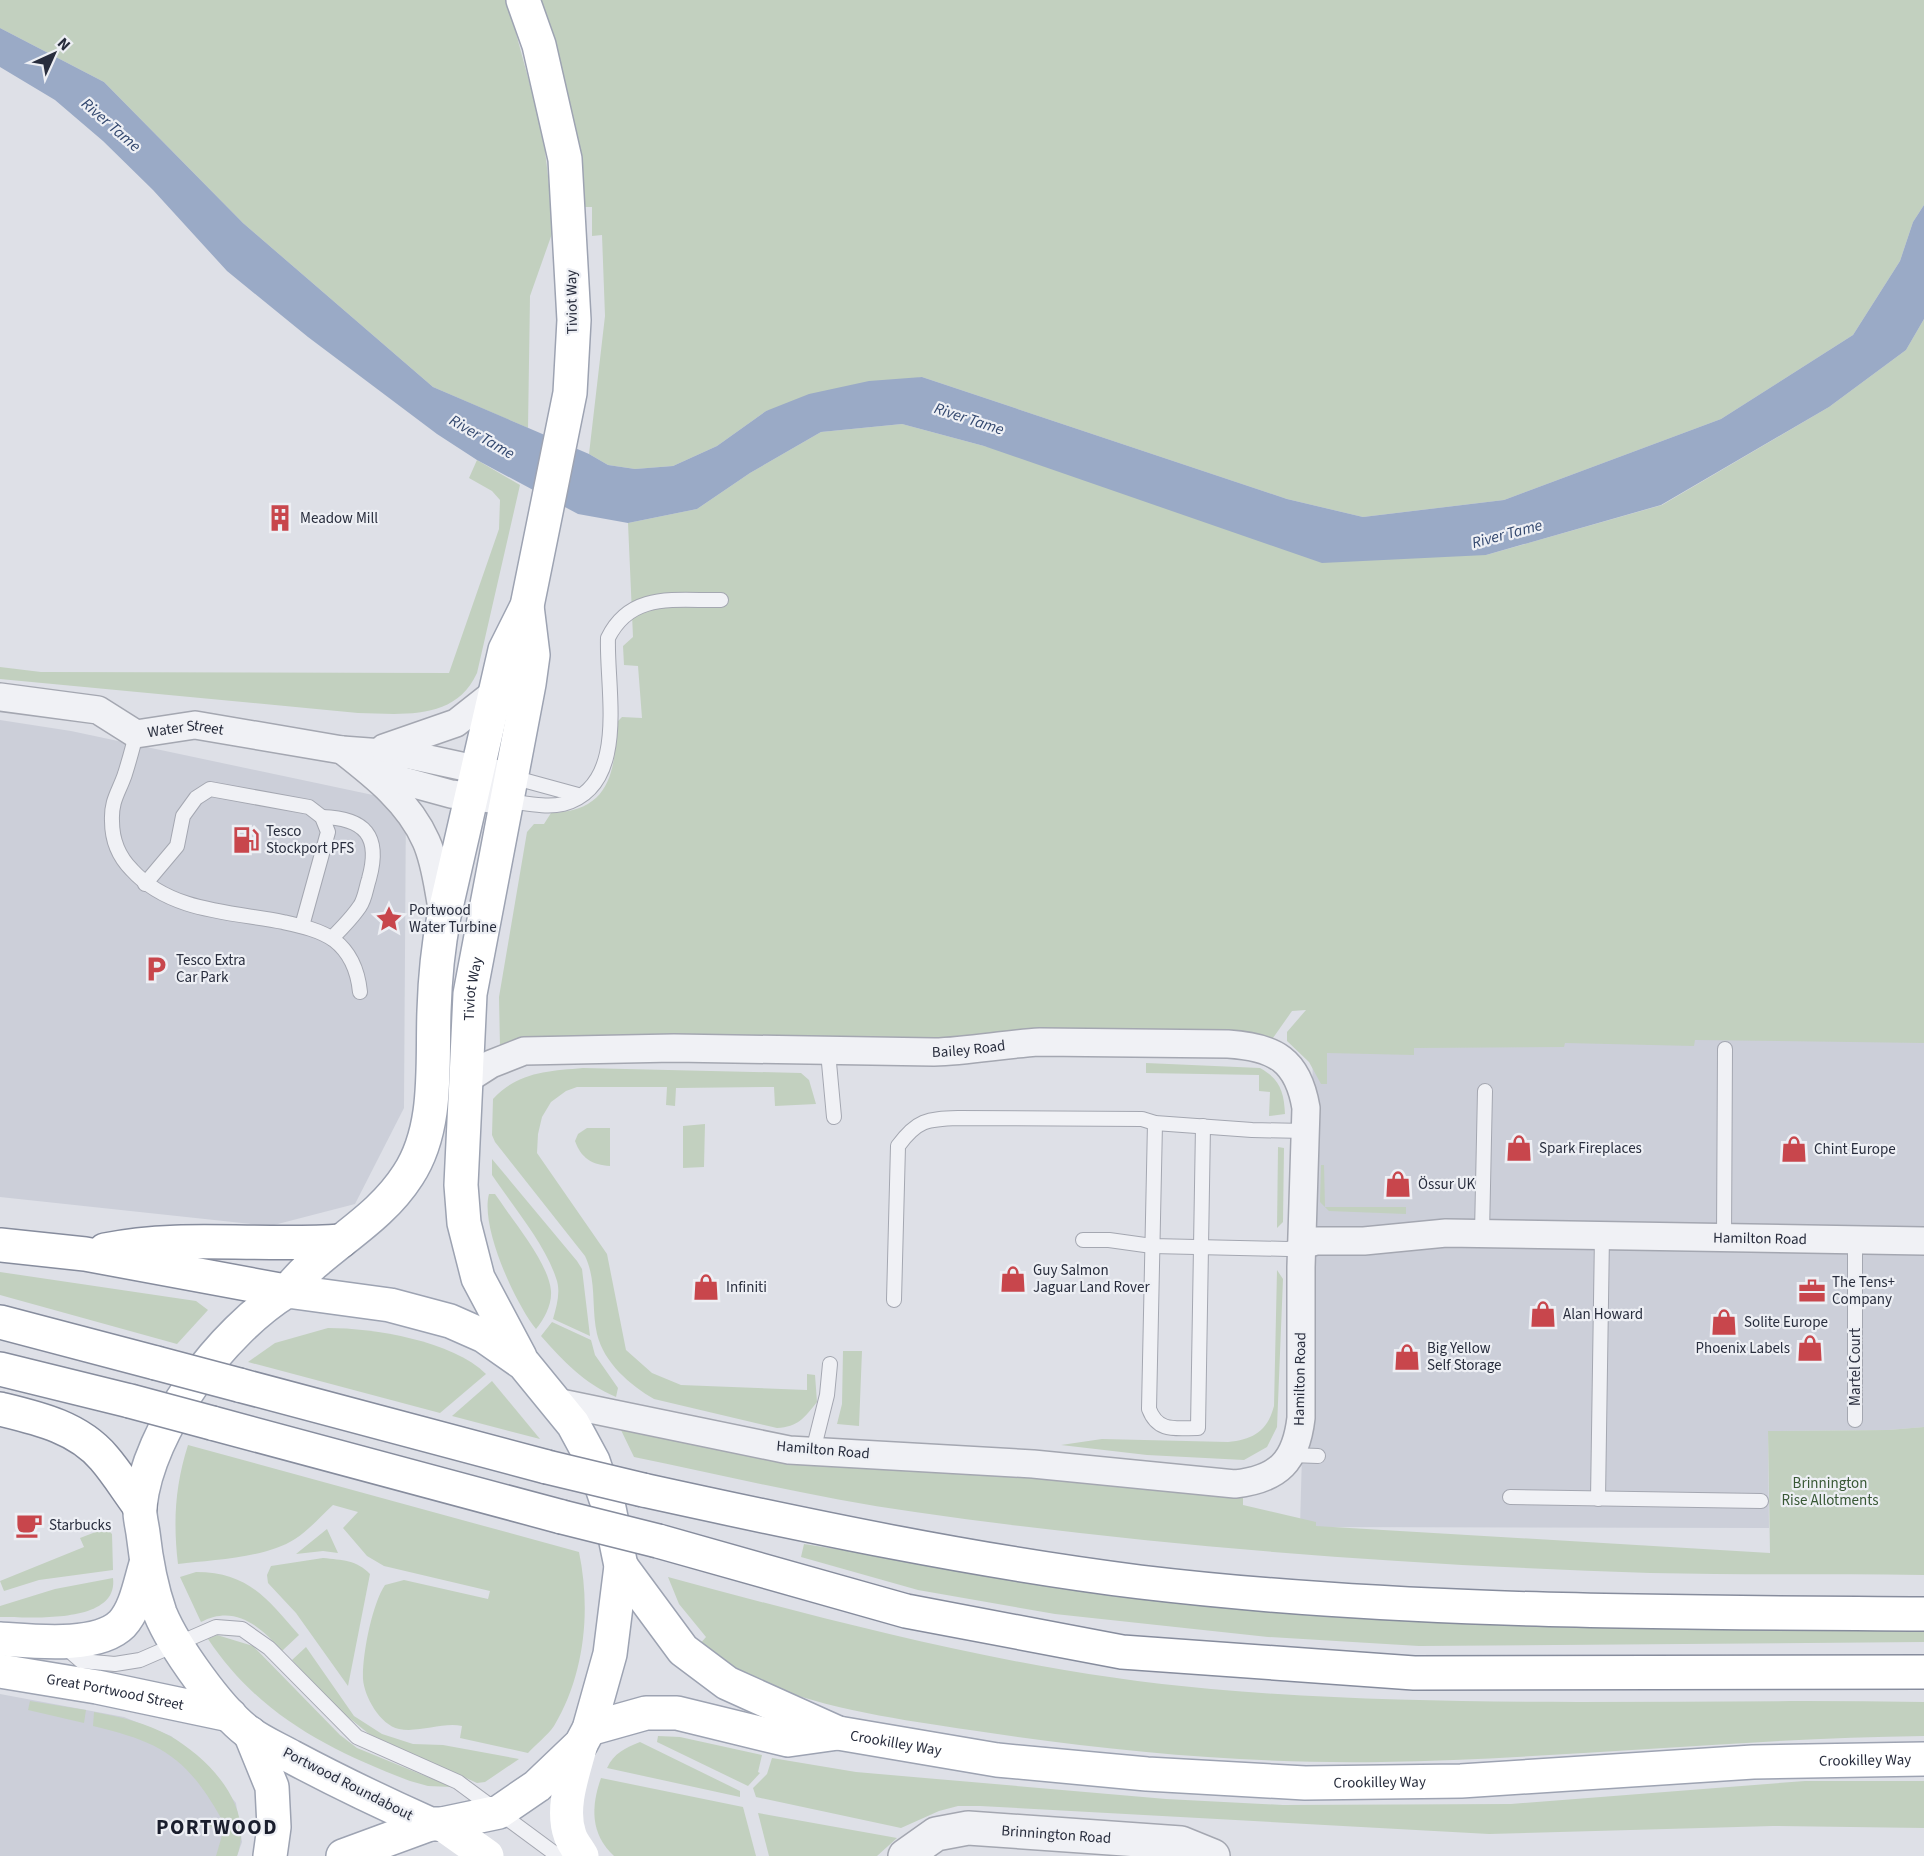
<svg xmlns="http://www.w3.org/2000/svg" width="1924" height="1856" viewBox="0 0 1924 1856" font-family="'Source Sans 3',sans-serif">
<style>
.built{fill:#cccfd9}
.green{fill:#c2d0bf}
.water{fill:#9aaac6}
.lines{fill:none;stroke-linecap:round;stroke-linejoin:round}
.service-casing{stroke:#a4a7b1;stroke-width:16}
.minor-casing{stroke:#a4a7b1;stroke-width:30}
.tertiary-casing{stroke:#a4a7b1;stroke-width:36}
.primary-casing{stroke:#9da3b2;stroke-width:36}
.motorway-casing{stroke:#868c9d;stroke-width:36}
.service{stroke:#f0f1f5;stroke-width:14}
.minor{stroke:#f0f1f5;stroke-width:27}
.tertiary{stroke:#f0f1f5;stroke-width:33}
.secondary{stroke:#fff;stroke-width:33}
.primary{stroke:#fff;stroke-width:33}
.motorway{stroke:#fff;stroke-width:33}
.motorway-bridge-casing{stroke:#868c9d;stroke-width:36;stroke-linecap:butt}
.motorway-bridge{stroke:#fff;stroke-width:33}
.labels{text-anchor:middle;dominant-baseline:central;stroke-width:4.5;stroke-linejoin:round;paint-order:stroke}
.street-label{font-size:15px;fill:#282d3d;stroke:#edeff4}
.poi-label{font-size:15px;fill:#282d3d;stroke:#edeff4;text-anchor:start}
.park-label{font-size:15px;fill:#385835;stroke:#edeff4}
.water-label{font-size:16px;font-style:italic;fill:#33486f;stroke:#edeff4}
.district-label{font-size:21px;font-weight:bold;letter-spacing:1.5px;fill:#1a1e2d;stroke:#edeff4}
</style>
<rect width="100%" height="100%" fill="#dee0e7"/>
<g class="built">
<path d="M0,720L71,731L406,802L404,1108L355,1204L270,1226L0,1197Z"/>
<path d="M1314,1021L1924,1024V1427L1888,1430L1768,1431L1769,1528L1300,1527Z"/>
<path d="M0,1694L124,1717L171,1736L204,1764L236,1803L242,1842L237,1856H0Z"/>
</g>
<g class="green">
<path d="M0,0H507L543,133L554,228L530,296L528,428L433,387L243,223L104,82L0,28Z"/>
<path d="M541,0H1924V205L1913,222L1900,261L1853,335L1721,419L1504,500L1363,517L1287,499L922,377L766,411L717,446L673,466L635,469L608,465L589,454L605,316L602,235L592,236V207H583L550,27Z"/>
<path d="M1924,319V1043L1695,1040L1694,1046L1565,1043L1564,1047L1414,1048V1055L1327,1053V1084H1321L1309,1062L1287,1041V1032L1306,1010L1292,1011L1273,1038L1269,1039H979L500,1047L499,997L527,832L534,824H544L551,813C611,811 615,771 617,722L622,717L642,718L638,666L624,665L623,646L633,637L628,523L697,509L750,473L821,432L902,424L984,446L1486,555L1662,505L1829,407L1906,350Z"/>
<path d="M477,460L520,485L477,673C455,721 403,714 358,713L0,679V667L41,672L449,673L499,529L500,500L492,491L469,478Z"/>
<path d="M1146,1063L1260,1068C1280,1079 1284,1092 1285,1114L1269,1116L1270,1092L1259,1091V1075L1146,1073Z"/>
<path d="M583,1068L801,1073L809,1080L816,1104L775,1106L774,1087L676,1088L675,1106L666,1105L667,1087H577L566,1091L551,1102L542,1117L538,1134L537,1153L607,1254L626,1350L652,1373L681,1385L807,1390V1374L815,1375L817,1402C804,1418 798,1427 777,1428L654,1399C630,1385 604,1363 597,1334C591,1307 597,1281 585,1256L495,1142L492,1135L493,1099C518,1072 548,1071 583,1068Z"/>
<path d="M705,1124L704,1167L683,1168V1126Z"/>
<path d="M587,1128H610V1166C592,1165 581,1158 575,1141L578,1134Z"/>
<path d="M1278,1147L1284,1148L1283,1222L1277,1228Z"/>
<path d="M492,1159L577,1261L582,1269L590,1336L553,1319C557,1305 561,1291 556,1278C545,1244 512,1205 492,1175Z"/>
<path d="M1321,1165H1324L1325,1207H1406V1214L1329,1211L1320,1202Z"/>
<path d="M489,1194H495L500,1201C515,1224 549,1264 551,1291C552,1305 544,1319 536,1329C515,1303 480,1227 489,1194Z"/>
<path d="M1277,1270L1283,1279L1277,1427L1267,1447L1244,1460L1147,1455L1061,1445L1102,1439L1228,1442C1253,1439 1267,1432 1274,1406Z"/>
<path d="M0,1272L196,1301L208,1310L177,1344L0,1295Z"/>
<path d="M552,1322L591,1340L595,1355L618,1388L616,1397C584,1383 564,1362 541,1336Z"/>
<path d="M328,1328C374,1328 453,1341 486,1374L440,1413L248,1362L275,1343Z"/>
<path d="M843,1351H862L859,1426L837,1424L842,1404Z"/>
<path d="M492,1381L540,1439L452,1416Z"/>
<path d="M1924,1427V1575C1833,1574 1741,1575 1650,1573C1404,1565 1159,1547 915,1512C821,1499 727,1476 634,1457L620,1428L1243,1493V1505L1316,1522V1526L1770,1553L1768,1431L1888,1430Z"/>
<path d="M188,1445L579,1552C591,1610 585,1674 554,1726C547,1736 536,1744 528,1753L460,1738L462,1726C443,1722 419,1733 399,1729C380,1725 364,1696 363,1679C362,1656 372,1604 385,1585L404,1580L488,1599L490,1591L384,1566L367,1556L343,1528L358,1512L333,1505C321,1516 309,1530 295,1539C266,1558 212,1560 178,1564C173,1522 175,1486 188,1445Z"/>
<path d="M106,1528L112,1534L113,1570L39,1580L4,1591L0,1581L84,1547L80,1538Z"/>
<path d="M327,1529L338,1553L323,1551L296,1554Z"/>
<path d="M804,1544L969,1570L1552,1625L1647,1629L1924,1627V1642L1419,1646L1268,1637L1055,1614L918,1590L801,1557Z"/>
<path d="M323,1558C342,1560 357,1560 370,1574L348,1686L296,1613L268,1583L267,1575L271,1566Z"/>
<path d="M196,1572C249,1572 268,1600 299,1635L282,1651C260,1626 235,1604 201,1622L180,1577Z"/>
<path d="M668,1577C846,1625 1026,1673 1211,1689C1448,1710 1686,1698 1924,1702V1736C1743,1738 1562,1759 1381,1762C1243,1764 1106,1751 970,1730C895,1719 802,1706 734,1670C722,1664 710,1653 699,1645L706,1637L679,1604Z"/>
<path d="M113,1578C119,1625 29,1617 0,1617V1606L55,1589Z"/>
<path d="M217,1635L253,1646L340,1735L357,1748L452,1787L428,1786L410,1781C328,1750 258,1714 208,1639Z"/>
<path d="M306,1647L354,1716L382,1734L413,1744L443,1745L519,1759L485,1782L477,1783L369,1734L337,1708L292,1660Z"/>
<path d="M30,1701L86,1710L84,1723L28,1710Z"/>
<path d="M94,1712C121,1717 146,1723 170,1736C210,1759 255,1807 237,1856H216L223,1832L207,1825L221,1818C186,1756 160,1742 93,1726Z"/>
<path d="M658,1736L680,1737L762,1755L758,1772L760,1773L748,1786L657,1742Z"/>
<path d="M640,1742L740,1791V1797L607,1768C614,1753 625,1748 640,1742Z"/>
<path d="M772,1758L856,1772L1166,1799L1283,1805L1511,1804L1805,1781H1924V1828L1773,1826L1489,1834L980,1806H958L939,1811L901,1828L756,1797L753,1788L767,1774Z"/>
<path d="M601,1778L743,1807L756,1856H614C590,1834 591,1806 601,1778Z"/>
<path d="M758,1813L897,1838L877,1856H769Z"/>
</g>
<path class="water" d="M0,28L104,82L243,223L433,387L589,454L608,465L635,469L673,466L717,446L766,411L809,394L869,381L922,377L1287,499L1363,517L1504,500L1721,419L1853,335L1900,261L1913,222L1924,205V319L1906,350L1829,407L1661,505L1486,555L1322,563L984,446L902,424L821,432L750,473L697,509L628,523L578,514L477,460L437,434L308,337L227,271L153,190L103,141L55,100L0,67Z"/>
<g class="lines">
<defs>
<g id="service">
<path d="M136,734C133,747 129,761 125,774C119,792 111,800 112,821C112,840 119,857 132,870C170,912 232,912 283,922C301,926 320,930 334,940C351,953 358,972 360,992"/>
<path d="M512,777L578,795"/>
<path d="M508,801C525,803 546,808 563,804C630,786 606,689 608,638C631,591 676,601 721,600"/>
<path d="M322,817C365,818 381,836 369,879C366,888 365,899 360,906C352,918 342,928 332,938"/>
<path d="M145,884L177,846L183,816L196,798L210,789L309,807L322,817L328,832L302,926"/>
<path d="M828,1052L834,1117"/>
<path d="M1155,1123L1149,1409C1158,1433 1176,1428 1198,1428L1203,1126"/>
<path d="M1482,1233L1485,1091"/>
<path d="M1724,1238L1725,1049"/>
<path d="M1083,1240H1109L1152,1246L1288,1249L1302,1245"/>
<path d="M894,1300L898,1146C917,1120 927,1119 958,1118L1142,1119L1155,1123L1252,1130L1305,1131"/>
<path d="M1855,1420V1241"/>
<path d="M813,1451L827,1395L830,1364"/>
<path d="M1292,1455L1318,1456"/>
<path d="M1510,1497L1761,1501"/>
<path d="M1598,1499L1602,1235"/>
<path d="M65,1647L81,1661L115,1664L140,1660L216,1627L242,1629L269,1648L357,1737L458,1782L558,1856"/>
</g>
<g id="minor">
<path id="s1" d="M0,697L98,710L136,734L195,725L342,750L410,755L512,777"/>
<path d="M384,748L456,723L494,693"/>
<path d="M342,750C374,775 409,802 426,841C436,863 438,889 443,913"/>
<path d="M374,773L451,794L508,801"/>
<path id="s2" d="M466,1080L491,1064L524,1051L674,1048L934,1052C970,1051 1004,1044 1040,1042L1228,1044C1275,1047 1298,1060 1306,1108L1301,1267V1418C1296,1461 1279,1479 1235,1484L1033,1464L789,1450L556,1402"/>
<path id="s3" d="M1302,1245L1316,1241H1364L1446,1233L1924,1241"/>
</g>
<g id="tertiary">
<path id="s4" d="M905,1856L936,1834L968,1828L1181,1843L1213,1856"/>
</g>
<g id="primary">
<path d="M287,1291L390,1305L450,1321L484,1336L524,1364L573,1424L593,1461L609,1508L621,1566L610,1654L589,1729L581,1744L537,1786L499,1812L442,1824H430C383,1803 337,1781 292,1757C278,1749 261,1742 248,1732C219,1710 174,1647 160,1613C151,1587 146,1560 143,1533C142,1525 139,1515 140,1506C148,1429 222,1331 287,1291Z"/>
<path d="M287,1291C297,1280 307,1268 319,1259C351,1232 385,1211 408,1175C439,1128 432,1064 434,1011C435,978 438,947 444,916L505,650L527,606L570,393L574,320L565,159L539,45L523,0"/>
<path id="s5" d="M520,1357L478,1278L464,1223L461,1185L470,994L529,684L533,655L527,606"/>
<path id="s6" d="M621,1566L683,1650L727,1683L838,1733L997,1760L1147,1774L1305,1783L1461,1781L1753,1762L1924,1759"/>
<path d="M0,1639C32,1641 97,1649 122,1624C136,1609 140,1583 146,1564"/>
<path id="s7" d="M0,1671L97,1687L230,1715"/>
<path d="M589,1729L646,1713H677L788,1740L838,1733"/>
<path d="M250,1733L272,1787L274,1827L270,1856"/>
<path d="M343,1856L430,1824"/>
</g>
<g id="motorway">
<path d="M0,1245L85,1254L285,1291"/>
<path d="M105,1250C182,1234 262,1247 341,1241"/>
<path d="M0,1322L156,1363"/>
<path d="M0,1369L130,1401"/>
<path d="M239,1385L547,1467"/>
<path d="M0,1409C37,1418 78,1427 104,1458C117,1473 128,1491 140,1507"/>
<path d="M212,1423L562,1517"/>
<path d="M643,1490C807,1526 973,1561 1140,1582C1400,1613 1663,1612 1924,1614"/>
<path d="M658,1541L906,1611L1122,1652L1414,1673L1924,1672"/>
</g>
</defs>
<use href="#service" class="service-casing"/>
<use href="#minor" class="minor-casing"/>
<use href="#tertiary" class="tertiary-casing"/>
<use href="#primary" class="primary-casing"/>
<use href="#motorway" class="motorway-casing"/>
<use href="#service" class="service"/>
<use href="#minor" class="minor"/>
<use href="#tertiary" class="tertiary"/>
<g class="secondary">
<path d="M581,1744C574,1772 560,1807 570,1835C572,1842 578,1849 582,1856"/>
<path d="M442,1824L487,1856"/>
</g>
<use href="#primary" class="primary"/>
<use href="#motorway" class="motorway"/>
<defs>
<g id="motorway-bridge">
<path d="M156,1363L239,1385"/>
<path d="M130,1401L212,1423"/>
<path d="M547,1467L643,1490"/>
<path d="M562,1517L658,1541"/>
</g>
</defs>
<use href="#motorway-bridge" class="motorway-bridge-casing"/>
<use href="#motorway-bridge" class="motorway-bridge"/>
</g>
<defs>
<symbol id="building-bare" viewBox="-9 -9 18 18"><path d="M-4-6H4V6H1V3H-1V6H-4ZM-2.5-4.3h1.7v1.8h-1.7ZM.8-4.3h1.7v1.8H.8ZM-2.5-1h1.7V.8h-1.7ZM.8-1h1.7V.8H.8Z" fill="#c8464c" stroke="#edeff4" stroke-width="2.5" paint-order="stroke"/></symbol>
<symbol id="fuel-bare" viewBox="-9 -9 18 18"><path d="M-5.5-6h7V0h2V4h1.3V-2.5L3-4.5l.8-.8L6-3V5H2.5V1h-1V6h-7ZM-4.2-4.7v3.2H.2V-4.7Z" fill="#c8464c" stroke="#edeff4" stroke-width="2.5" paint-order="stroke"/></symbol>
<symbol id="sight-bare" viewBox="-9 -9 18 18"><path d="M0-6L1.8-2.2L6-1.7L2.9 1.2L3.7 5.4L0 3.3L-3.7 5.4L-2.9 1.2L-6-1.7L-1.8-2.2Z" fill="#c8464c" stroke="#edeff4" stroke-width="2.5" paint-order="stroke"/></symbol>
<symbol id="parking-bare" viewBox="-9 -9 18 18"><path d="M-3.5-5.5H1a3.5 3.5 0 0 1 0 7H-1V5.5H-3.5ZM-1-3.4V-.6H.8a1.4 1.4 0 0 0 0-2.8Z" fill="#c8464c" stroke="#edeff4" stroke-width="2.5" paint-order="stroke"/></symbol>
<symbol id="shop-bare" viewBox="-9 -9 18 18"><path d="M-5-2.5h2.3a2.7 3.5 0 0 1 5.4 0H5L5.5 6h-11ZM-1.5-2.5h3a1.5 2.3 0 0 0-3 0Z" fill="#c8464c" stroke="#edeff4" stroke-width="2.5" paint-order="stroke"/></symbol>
<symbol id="office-bare" viewBox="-9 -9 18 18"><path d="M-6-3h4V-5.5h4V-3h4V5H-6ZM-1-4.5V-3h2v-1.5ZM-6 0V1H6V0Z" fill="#c8464c" stroke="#edeff4" stroke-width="2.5" paint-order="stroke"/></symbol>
<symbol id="cafe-bare" viewBox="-9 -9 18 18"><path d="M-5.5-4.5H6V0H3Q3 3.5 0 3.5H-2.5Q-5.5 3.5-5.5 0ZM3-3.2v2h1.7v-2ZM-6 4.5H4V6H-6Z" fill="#c8464c" stroke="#edeff4" stroke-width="2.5" paint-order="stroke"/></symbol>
</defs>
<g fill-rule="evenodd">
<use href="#building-bare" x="261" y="499" width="38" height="38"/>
<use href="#fuel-bare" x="227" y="821" width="38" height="38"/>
<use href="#sight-bare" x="370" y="900" width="38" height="38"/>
<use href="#parking-bare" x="137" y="950" width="38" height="38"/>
<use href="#shop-bare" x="1500" y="1129" width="38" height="38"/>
<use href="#shop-bare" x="1775" y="1130" width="38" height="38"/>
<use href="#shop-bare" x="1379" y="1165" width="38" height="38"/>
<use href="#shop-bare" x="994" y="1260" width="38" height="38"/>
<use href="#shop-bare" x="687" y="1268" width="38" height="38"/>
<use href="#office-bare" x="1793" y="1272" width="38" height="38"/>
<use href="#shop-bare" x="1524" y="1295" width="38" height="38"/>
<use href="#shop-bare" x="1705" y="1303" width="38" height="38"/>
<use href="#shop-bare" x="1791" y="1329" width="38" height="38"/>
<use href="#shop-bare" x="1388" y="1338" width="38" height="38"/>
<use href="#cafe-bare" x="10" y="1506" width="38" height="38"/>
</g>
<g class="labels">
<g class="street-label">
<text transform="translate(572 302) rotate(-91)">Tiviot Way</text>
<text stroke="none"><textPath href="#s1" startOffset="194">Water Street</textPath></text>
<text stroke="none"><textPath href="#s5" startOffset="381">Tiviot Way</textPath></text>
<text stroke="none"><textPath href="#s2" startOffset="510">Bailey Road</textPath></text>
<text stroke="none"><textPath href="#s3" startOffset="459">Hamilton Road</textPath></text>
<text transform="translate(1855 1367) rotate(-90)">Martel Court</text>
<text transform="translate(1300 1379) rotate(-89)">Hamilton Road</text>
<text transform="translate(823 1450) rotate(5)">Hamilton Road</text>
<text stroke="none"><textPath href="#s7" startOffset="117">Great Portwood Street</textPath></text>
<text stroke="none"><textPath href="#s6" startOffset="340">Crookilley Way</textPath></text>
<text stroke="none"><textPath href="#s6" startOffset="1312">Crookilley Way</textPath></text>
<text stroke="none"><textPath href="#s6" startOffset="826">Crookilley Way</textPath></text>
<text transform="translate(348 1784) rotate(27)">Portwood Roundabout</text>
<text stroke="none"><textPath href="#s4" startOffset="159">Brinnington Road</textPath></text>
</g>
<g class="poi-label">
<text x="300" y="518">Meadow Mill</text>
<text x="266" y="831">Tesco<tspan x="266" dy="17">Stockport PFS</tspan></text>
<text x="409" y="910">Portwood<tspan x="409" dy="17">Water Turbine</tspan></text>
<text x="176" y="960">Tesco Extra<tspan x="176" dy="17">Car Park</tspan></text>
<text x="1539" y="1148">Spark Fireplaces</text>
<text x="1814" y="1149">Chint Europe</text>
<text x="1418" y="1184">Össur UK</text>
<text x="1033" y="1270">Guy Salmon<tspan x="1033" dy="17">Jaguar Land Rover</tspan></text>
<text x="1832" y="1282">The Tens+<tspan x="1832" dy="17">Company</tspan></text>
<text x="726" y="1287">Infiniti</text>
<text x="1563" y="1314">Alan Howard</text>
<text x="1744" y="1322">Solite Europe</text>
<text x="1427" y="1348">Big Yellow<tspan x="1427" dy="17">Self Storage</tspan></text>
<text x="1790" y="1348" text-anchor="end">Phoenix Labels</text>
<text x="49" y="1525">Starbucks</text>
</g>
<g class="park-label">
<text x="1830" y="1483">Brinnington<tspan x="1830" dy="17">Rise Allotments</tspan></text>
</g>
<g class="water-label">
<text transform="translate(111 125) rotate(41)">River Tame</text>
<text transform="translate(969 419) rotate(18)">River Tame</text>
<text transform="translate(482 437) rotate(30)">River Tame</text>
<text transform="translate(1507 534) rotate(-15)">River Tame</text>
</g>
<g class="district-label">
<text x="217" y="1827">PORTWOOD</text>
</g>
</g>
<g transform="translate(54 54) rotate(45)" stroke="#edeff4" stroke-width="4.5" paint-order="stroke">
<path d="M0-4.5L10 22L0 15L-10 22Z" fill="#282d3d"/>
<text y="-9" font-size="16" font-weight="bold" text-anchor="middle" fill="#282d3d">N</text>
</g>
</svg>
